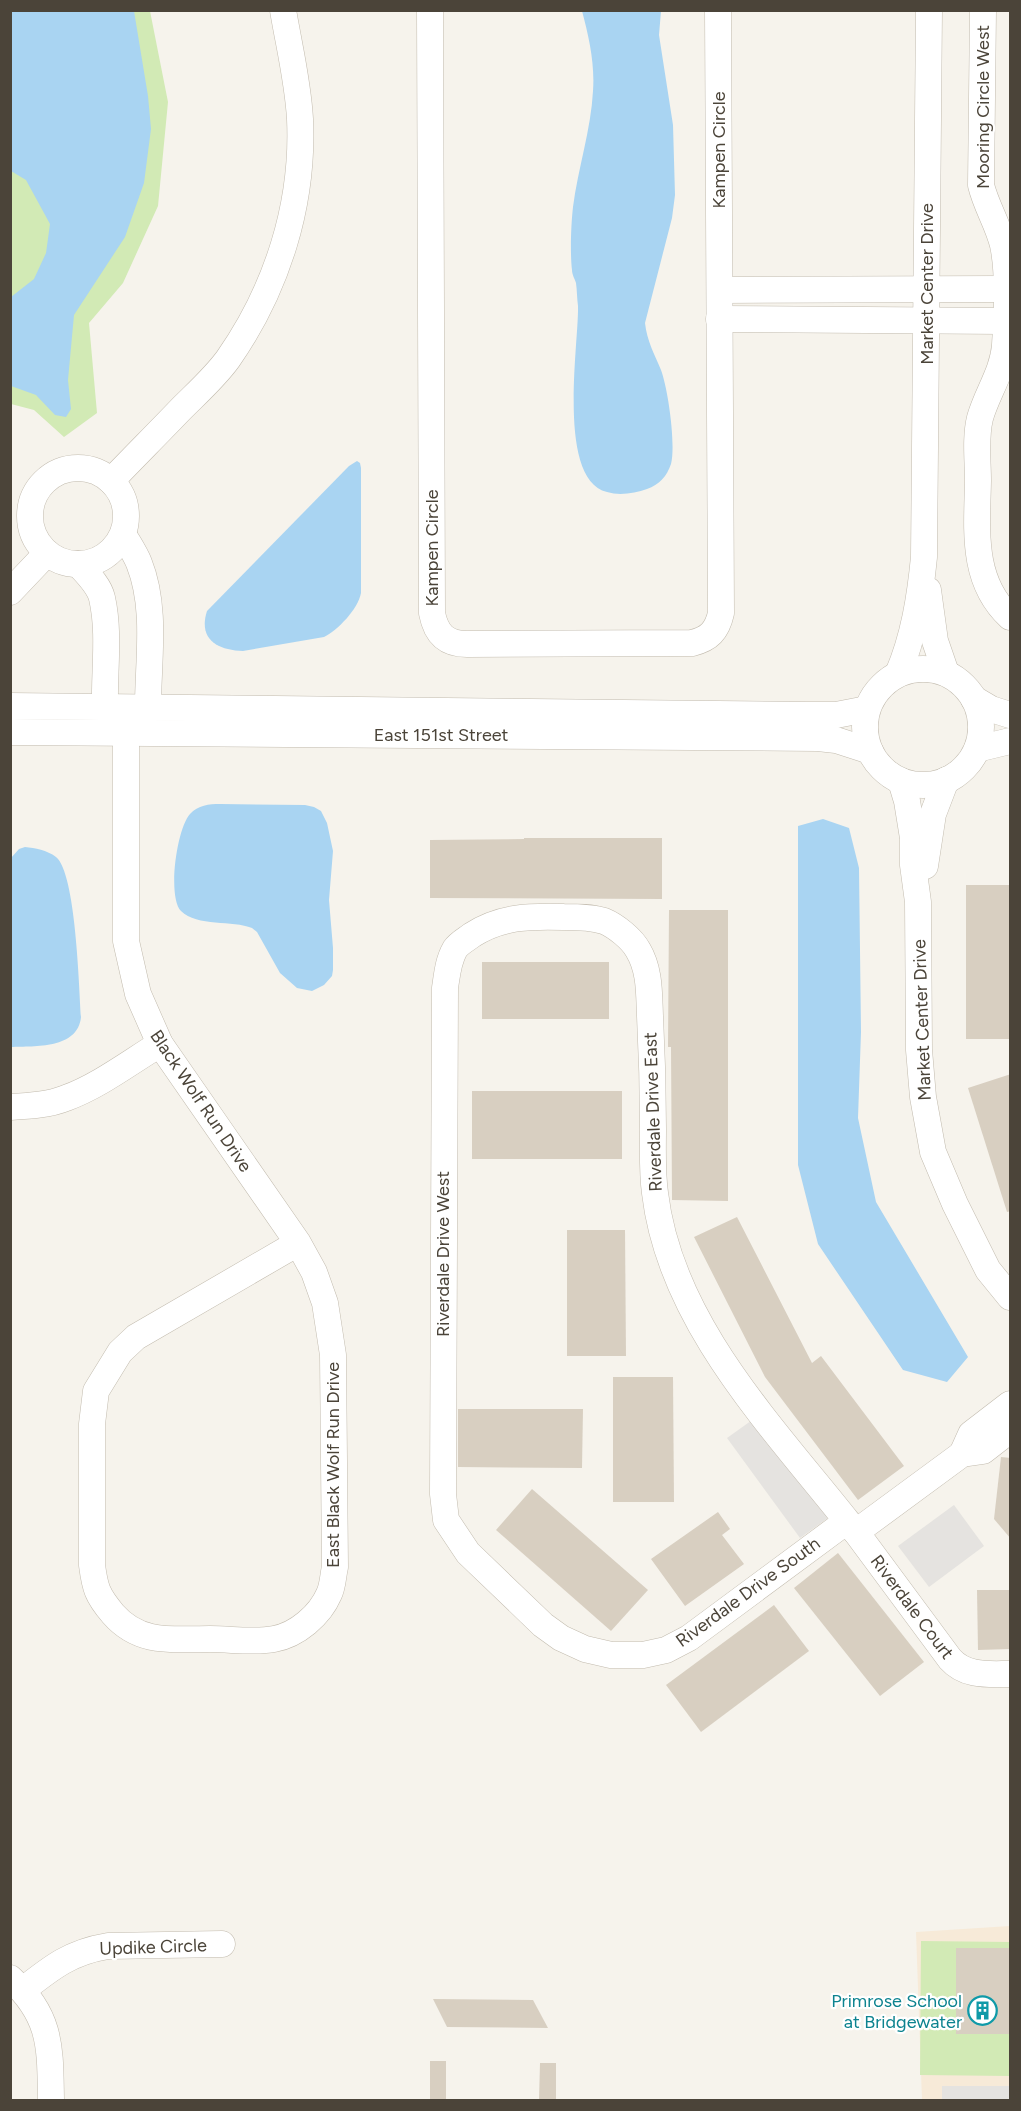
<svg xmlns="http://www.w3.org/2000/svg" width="1021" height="2111" viewBox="0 0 1021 2111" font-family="Figtree,sans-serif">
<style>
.commercial{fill:#f7ead8}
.green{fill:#d2eab5}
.parking{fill:#e5e3e0}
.water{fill:#a9d4f2}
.building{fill:#d8cfc1}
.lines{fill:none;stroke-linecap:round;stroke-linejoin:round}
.minor-casing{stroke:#c2bbae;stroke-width:27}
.minor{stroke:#fff;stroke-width:26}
.labels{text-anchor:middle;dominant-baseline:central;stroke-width:4.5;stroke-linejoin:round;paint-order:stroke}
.street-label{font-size:18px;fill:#4b4439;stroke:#fff}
.culture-label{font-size:18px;fill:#0d838f;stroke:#fff;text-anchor:end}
</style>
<rect width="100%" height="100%" fill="#f6f3ec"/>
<path class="commercial" d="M1010,1926V2100H922L916,1932Z"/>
<g class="green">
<path d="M11,11H150L168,102L158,206L123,283L89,323L97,413L64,437L34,410L11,404Z"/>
<path d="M921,1941L1010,1942V1948L956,1949V2034H1010V2076L920,2075Z"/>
</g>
<g class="parking">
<path d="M755,1418L828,1518L800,1538L727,1438Z"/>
<path d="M954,1505L984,1546L929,1587L898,1546Z"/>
<rect x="942" y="2086" width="68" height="14"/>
</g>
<g class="water">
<path d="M10,11H134L148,96L151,129L144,183L125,237L74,315L68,380L71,409L66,417L55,415L36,395L11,386V297L34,279L46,253L50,224L26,180L11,171Z"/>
<path d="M582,11H661L659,35L673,125L675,195L672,218L645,323C647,341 654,353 661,370C668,389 676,444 671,464C667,476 659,485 647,489C635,493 620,496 607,492C556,479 579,344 578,306C577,299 577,290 576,283C575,279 572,275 572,270C570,253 571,224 573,207C578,168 591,130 593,91C595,64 589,37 582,11Z"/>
<path d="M357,461L360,463L361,468V593C358,609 338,630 324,637L243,651C217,650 198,639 207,611L349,466Z"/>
<path d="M220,804L305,805L314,807L321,811L327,823L333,851L329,900L333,948V970L332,976L324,985L312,991L297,988L280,973L257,932L252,928C233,920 197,927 181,911C167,896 177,828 190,814C198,805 209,804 220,804Z"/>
<path d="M823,819L849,828L859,868L861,1032L858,1118L876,1202L968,1357L947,1382L903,1370L818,1244L798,1165V826Z"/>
<path d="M25,847C35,848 47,850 56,857C76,873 79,987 81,1017C78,1049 35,1046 11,1047V858L19,849Z"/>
</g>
<g class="building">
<path d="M524,838H662V899L430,898V840L524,839Z"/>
<rect x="966" y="885" width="45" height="154"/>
<path d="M669,910H728V1201L672,1200L671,1047H668Z"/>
<rect x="482" y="962" width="127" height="57"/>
<path d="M1011,1074V1211L1007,1212L968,1088Z"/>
<rect x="472" y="1091" width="150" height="68"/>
<path d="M737,1217L812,1363L821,1356L904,1466L858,1500L765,1377L694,1237Z"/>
<path d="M567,1230H625L626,1356H567Z"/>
<path d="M613,1377H673L674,1502H613Z"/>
<path d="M458,1409H583L582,1468L458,1467Z"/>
<path d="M1001,1457L1011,1458V1539L994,1519Z"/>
<path d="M532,1489L648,1590L611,1631L496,1530Z"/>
<path d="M718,1512L730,1529L722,1535L744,1564L685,1606L651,1559Z"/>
<path d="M838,1553L924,1662L880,1696L794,1588Z"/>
<path d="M977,1590H1011V1649L978,1650Z"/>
<path d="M774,1605L809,1651L701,1732L666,1685Z"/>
<rect x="956" y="1948" width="55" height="86"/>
<path d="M433,1999L533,2000L548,2028L447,2027Z"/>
<rect x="430" y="2061" width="16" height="39"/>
<path d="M540,2063H556V2100H539Z"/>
</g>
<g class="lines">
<defs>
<g id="minor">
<path d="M430,10L432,613C436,634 446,644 467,644L692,643C709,639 717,631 721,613L718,10"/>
<path d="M983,10L981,185C986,206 998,224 1003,245C1009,273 1007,316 1005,345C1003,372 987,393 980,418C975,438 978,461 978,481C977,530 971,581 1010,617"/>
<path d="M720,290L1005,289"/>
<path d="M719,319L1005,321"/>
<circle cx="78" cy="516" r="48"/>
<path d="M111,481C134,457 158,433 181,409C197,393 215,377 228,359C277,289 304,204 300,119C298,82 289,46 283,10"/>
<path d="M123,534C128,543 135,553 139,563C157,608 148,660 148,707"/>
<path d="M78,564C87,574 99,585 102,598C110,633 104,672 105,707"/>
<path d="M928,590L935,641L946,673"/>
<path d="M10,592L47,553"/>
<circle cx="923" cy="727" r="58"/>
<path d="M898,674C914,636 920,598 924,557L929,10"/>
<path d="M974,699L991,709L1010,715"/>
<path d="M10,706L806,715H836L867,709"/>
<path d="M10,732L818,738L836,740L870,751"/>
<path d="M126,733V941L138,994L160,1044L298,1243L314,1272L325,1303L333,1355L335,1567C333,1575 333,1586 329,1594C320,1615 297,1635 274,1639C253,1643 232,1639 210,1639C173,1639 140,1645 113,1614C97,1595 95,1588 92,1565V1424L96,1391L120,1352L136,1337L298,1243"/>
<path d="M977,749L1010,741"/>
<path d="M901,781L907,801L913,838V865L918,902L919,1050L923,1097L933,1152L955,1204L988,1270L1010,1297"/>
<path d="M925,866L933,814L946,780"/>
<path d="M10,1107C29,1106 49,1105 66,1098C99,1086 130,1062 160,1044"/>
<path d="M962,1454L971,1434L1010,1404"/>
<path d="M847,1521L689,1638L666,1650L643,1655H611L585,1649L561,1638L543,1625L468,1553L446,1520L443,1494L445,988C447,975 448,961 455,949C459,943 467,939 472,935C501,916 531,916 564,917C577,917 591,917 604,921C616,926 632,939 638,950C650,970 649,993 650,1016C652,1054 653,1092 653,1129C653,1150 652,1172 655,1193C670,1321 770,1424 847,1521L856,1532L950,1659C966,1677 989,1674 1010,1674"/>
<path d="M856,1532L962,1454L983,1451L1010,1430"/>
<path d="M10,1978C52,2017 50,2047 51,2100"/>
<path d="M23,1990C52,1967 71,1952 108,1946L222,1944"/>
</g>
</defs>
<use href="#minor" class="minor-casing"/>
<use href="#minor" class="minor"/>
</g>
<defs>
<symbol id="building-ring" viewBox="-11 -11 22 22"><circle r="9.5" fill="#fff" stroke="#0f9aa8" stroke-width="1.5"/><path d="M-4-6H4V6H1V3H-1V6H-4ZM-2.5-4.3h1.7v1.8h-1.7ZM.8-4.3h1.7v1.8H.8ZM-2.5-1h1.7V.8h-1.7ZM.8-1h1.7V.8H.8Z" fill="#0f9aa8"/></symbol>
</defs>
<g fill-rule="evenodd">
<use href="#building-ring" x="966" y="1994" width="33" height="33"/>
</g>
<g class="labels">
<g class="street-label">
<text transform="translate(983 107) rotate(-90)">Mooring Circle West</text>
<text transform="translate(719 150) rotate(-90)">Kampen Circle</text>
<text transform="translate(927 284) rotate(-90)">Market Center Drive</text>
<text transform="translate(432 548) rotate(-90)">Kampen Circle</text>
<text x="441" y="735">East 151st Street</text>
<text transform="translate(922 1020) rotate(-92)">Market Center Drive</text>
<text transform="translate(201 1101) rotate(56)">Black Wolf Run Drive</text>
<text transform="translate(653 1112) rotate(-92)">Riverdale Drive East</text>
<text transform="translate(443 1254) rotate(-90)">Riverdale Drive West</text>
<text transform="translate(333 1465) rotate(-90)">East Black Wolf Run Drive</text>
<text transform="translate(748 1592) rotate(-36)">Riverdale Drive South</text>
<text transform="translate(912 1607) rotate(53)">Riverdale Court</text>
<text transform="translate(153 1947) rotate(-2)">Updike Circle</text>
</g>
<g class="culture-label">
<text x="962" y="2001">Primrose School<tspan x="962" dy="21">at Bridgewater</tspan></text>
</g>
</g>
<rect width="1021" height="2111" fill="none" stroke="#4b4439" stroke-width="24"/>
</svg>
